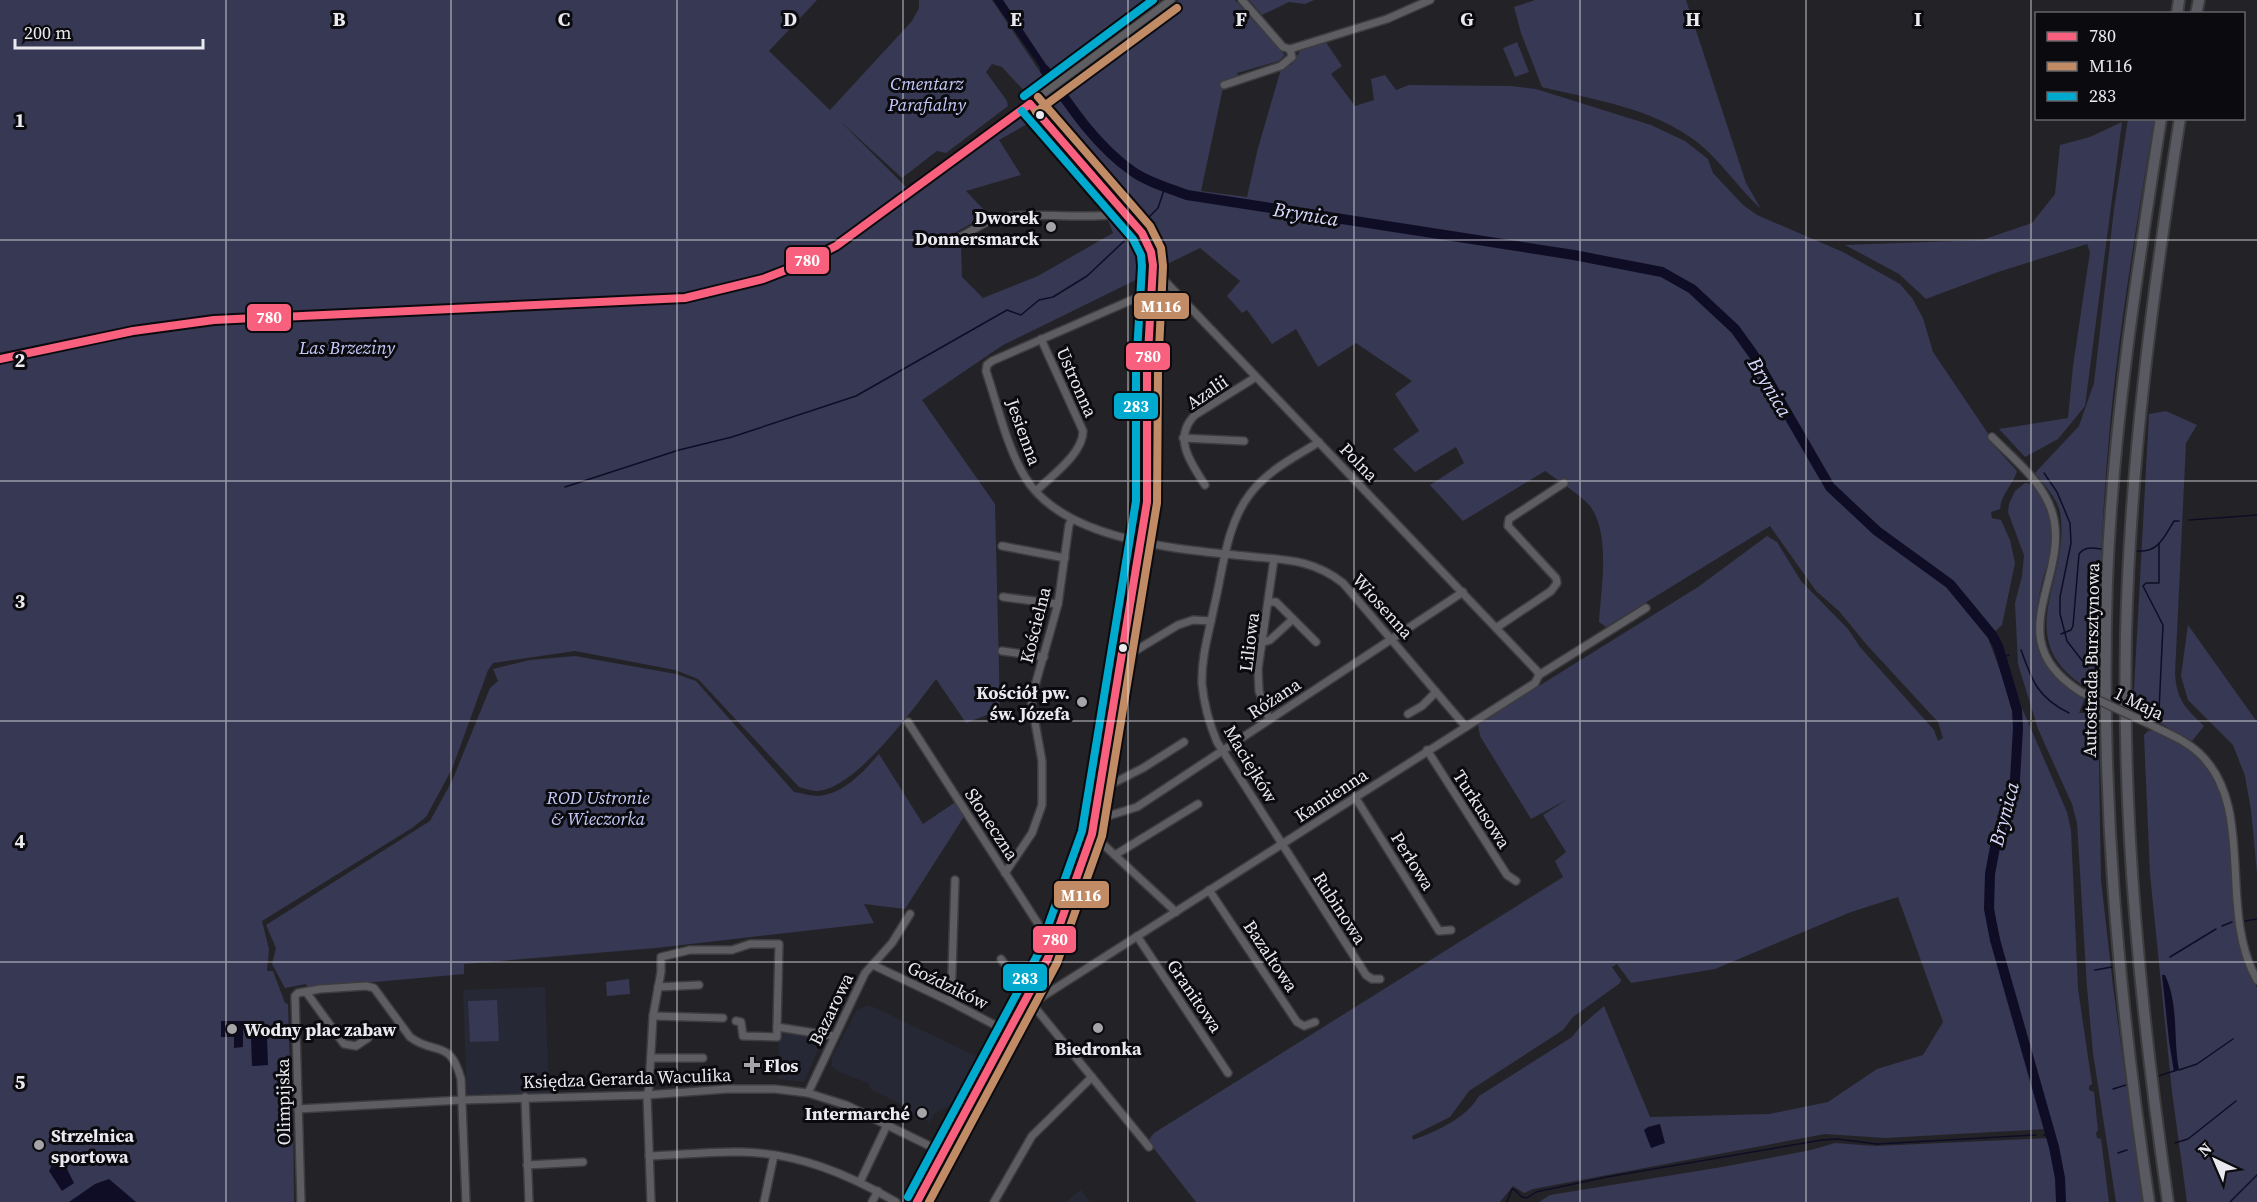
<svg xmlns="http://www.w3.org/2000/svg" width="2257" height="1202" viewBox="0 0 2257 1202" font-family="'Source Serif 4',serif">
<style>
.built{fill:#272835}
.green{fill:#373853;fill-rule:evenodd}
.water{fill:#0f0d26}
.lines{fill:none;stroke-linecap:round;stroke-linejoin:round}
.stream{stroke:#0f0d26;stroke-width:1.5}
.river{stroke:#0f0d26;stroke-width:10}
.minor-casing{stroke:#3d3d40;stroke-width:10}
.highway-casing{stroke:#3d3d40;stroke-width:14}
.minor{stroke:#5e5e62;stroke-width:7}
.highway{stroke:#595962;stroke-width:10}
.minor-bridge-casing{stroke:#3d3d40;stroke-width:10;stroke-linecap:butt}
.minor-bridge{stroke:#5e5e62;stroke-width:7}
.bus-1-casing{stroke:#0b0b0f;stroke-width:12}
.bus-2-casing{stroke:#0b0b0f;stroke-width:12}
.bus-3-casing{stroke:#0b0b0f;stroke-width:12}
.bus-1{stroke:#f8607d;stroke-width:8}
.bus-2{stroke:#c18c65;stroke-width:8}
.bus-3{stroke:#00a9ce;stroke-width:8}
.grid{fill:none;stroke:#e9e9ef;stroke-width:1.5;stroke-opacity:0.55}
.bus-dot{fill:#e9e9ef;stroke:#0b0b0f;stroke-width:2}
.poi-dot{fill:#a4a4a9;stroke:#0b0b0f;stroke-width:2}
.labels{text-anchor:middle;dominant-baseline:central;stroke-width:6;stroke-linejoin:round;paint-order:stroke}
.park-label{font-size:18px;font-style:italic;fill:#c6cafa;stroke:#0b0b0f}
.poi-label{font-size:18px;font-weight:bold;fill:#e9e9ef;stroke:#0b0b0f;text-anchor:end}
.street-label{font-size:18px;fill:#e9e9ef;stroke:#0b0b0f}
.water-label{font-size:20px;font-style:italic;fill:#d7dafe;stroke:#0b0b0f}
.grid-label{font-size:20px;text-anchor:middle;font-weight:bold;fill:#e9e9ef;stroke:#0b0b0f;stroke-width:6;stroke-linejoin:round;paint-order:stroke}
.line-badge{stroke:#0b0b0f;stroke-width:2}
.badge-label{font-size:16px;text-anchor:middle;font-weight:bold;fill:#fff}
</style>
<rect width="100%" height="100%" fill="#232327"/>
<g class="built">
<path d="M545,987L549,1095L467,1098L463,990Z"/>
<path d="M869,1005L986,1061L983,1063L958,1105L953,1104L935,1113L929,1122L909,1111L911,1109L869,1088L870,1084L837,1071L832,1066V1057L857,1010Z"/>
<path d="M779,1032L823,1038L804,1082L778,1079Z"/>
<path d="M1081,1190L1090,1202H1066L1073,1196Z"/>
</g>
<g class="green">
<path d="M0,0H817L769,51L830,110L912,21L919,8V0H992L1048,84L1030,97L1002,67L992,64L986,72L1007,101L1008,106L946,153L937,151L902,178L840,121L912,193L1007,124C1019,120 1027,113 1040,122L1137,236L1147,257L1148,274L1003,345L922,400L995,504L1000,710L966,723L936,679C914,708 855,790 817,791C811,791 804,788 799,787L698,679L675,670L575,651L493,663L488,670L452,769L426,817L412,828L262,921L269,949L267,971H273L285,1003L288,1004L291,1099H293L294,1202H0ZM1029,123L1103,207L1113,233L1038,276L983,298L962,277L961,244L953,234L988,214L966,191L1021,175L999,140Z"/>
<path d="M1002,0H1160L1055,78Z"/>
<path d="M1179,0H1235L1285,55L1279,61L1237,73L1241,82L1223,88L1201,191L1247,197L1258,148L1281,69L1292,64L1300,51L1325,41L1342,66L1331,74L1355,106L1374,100L1371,79L1385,75L1396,90L1409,85L1511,86L1536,89L1651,125L1685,141L1708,159L1713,173L1743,205L1757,215L1843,252L1900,284L1912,298L1923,318L1933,352L1989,435L1990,441L2017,471C2013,485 2001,494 2000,509L1991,512L1992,518L2001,520L2010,540L2015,563L2002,625L1988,638L2015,710V728L2012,779L1990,856L1986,890L1988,924L2046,1129L1885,1138L1825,1134L1533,1189L1524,1193L1513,1186L1500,1202H1196L1148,1141L1154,1133L1563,877L1555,861L1566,852L1543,815L1568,799L1531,819L1480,736L1478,724L1698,587L1767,536L1777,542L1801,581L1848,629L1860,647L1934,730L1938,741L1943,738L1938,722L1866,644L1839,611L1816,591L1770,526L1606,627L1599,622C1601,589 1611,534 1590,506C1582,496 1556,479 1545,471L1463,521L1430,485L1464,463L1456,447L1415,472L1393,449L1419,431L1395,394L1412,381L1356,343L1318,367L1296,329L1272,344L1247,310L1242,313L1227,296L1240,281L1200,248L1157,269L1156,258L1146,234L1057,126L1055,127L1041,110L1040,103L1046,97H1048ZM1898,897L1943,1022L1923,1055L1877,1069L1828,1102L1769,1114L1650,1117L1604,1006L1581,1026L1572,1037L1479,1096C1466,1118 1437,1131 1413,1140L1412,1136L1450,1117L1469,1091L1563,1030L1573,1017L1620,983L1621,980L1612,967L1617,964L1631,983L1715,969L1851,912Z"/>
<path d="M1249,0H1314L1305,4L1289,2L1262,15Z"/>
<path d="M1535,0H1686L1746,183L1761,209C1738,188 1721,161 1697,142C1653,108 1595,100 1542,87L1521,33L1514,7Z"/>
<path d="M1517,42L1529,72L1515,77L1503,48Z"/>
<path d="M2128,119H2154C2137,224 2118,331 2109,437C2101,522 2099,606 2098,691L2094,688L2091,679L2084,686C2009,637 2072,578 2060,512C2057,498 2044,485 2035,473L2079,426L2094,383L2114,209Z"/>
<path d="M2122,122L2085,406L2058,439L2025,457L1999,429L2068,418L2073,366L2090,252L2087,244L1998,272L1926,299L1899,274L1845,245L1982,240L2032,223L2055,194L2060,145L2090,137Z"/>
<path d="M2166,411L2197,425L2186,443L2175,674C2177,701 2185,707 2204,726L2192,741L2133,708L2149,414Z"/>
<path d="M2025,483L2032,484C2041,496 2050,509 2052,525C2054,543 2048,562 2043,579C2029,633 2036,668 2085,698L2079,713H2085L2093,709L2095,703L2098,705L2101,880L2113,986L2142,1202H2116L2093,1053L2087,987L2077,823L2072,804L2038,729L2018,664L2015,603L2022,576L2024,555L2008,512L2009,504L2015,491Z"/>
<path d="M2188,625L2257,722V873L2251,810L2245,776L2233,745L2188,700L2181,676Z"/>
<path d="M575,656L676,674L696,681L794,792C802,793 810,796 818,796C844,794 863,772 879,754L923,824L957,801L965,815L905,909L864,904L874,923L656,948L464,964V974L308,988L306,984L285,988L272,964L276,948L266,925L430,821L452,781L490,688L498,681L493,669L530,660Z"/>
<path d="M2021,706L2067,812L2071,830L2078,989L2092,1084L2089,1086V1090L2094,1092L2098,1130L2096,1133L2097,1138L2101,1139L2109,1202H2065L2060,1154L2005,961L1995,917L1992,891L1995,858L2019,772Z"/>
<path d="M2148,731H2153L2183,746L2198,756L2213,774L2222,794L2229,834L2236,930L2242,956L2257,988V1202H2187L2172,1092L2150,874L2144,735Z"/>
<path d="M629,979L630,994L607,996L606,982Z"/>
<path d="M497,1000L499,1041L470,1042L468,1001Z"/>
<path d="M2048,1138L2057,1181V1202H1539L1550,1195L1722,1167L1811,1150L1835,1143L1875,1146Z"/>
</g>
<g class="water">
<path d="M993,0H1003L1055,78L1050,82Z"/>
<path d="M2162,975H2165C2179,1005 2173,1039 2179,1070L2174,1072L2169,1041Z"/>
<path d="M221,1021H243V1047L234,1048V1037H221Z"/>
<path d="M251,1037H267L268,1065L252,1066Z"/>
<path d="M1660,1124L1665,1143L1651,1148L1644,1130L1648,1127Z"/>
<path d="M59,1161L67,1169L74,1183L62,1191L49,1171L52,1165Z"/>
<path d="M109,1179L136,1202H69L95,1184Z"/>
</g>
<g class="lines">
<g class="stream">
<path d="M1140,226L1158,208L1165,187"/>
<path d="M2044,473L2057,492L2070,523L2071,543L2060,597V614L2067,641L2084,663"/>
<path d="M565,487L679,450L732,437L856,396L1007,310L1021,315L1039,300L1053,297L1087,276L1137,229"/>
<path d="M2189,520L2257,515"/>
<path d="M2159,543V583H2146L2143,586L2163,625L2159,711L2161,719"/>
<path d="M2136,551C2158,553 2163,539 2174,521H2179"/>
<path d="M2061,634L2071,630L2073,626L2079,554C2085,546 2093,548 2102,549"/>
<path d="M2021,650C2032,681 2038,698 2069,713"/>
<path d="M2001,658L2009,655"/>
<path d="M2245,921L2257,919"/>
<path d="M2222,926L2232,922"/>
<path d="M2170,957L2216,929"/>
<path d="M2095,970L2112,967"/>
<path d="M2179,1070L2197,1064L2233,1039"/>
<path d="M2158,1076L2174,1071"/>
<path d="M2113,1089L2126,1085"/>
<path d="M2044,1135L2051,1136"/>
<path d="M2175,1143L2188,1139L2236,1101"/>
<path d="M2118,1153L2127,1150"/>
<path d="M1507,1202L1512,1189L1515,1190L1522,1197L1527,1198L1536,1192L1607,1177L1822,1140L1837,1139L1877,1144L2036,1135"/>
<path d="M2230,1202L2257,1175"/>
</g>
<path class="river" d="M1045,70C1070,106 1095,145 1132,171C1147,182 1169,188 1187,195L1574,255L1662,272L1692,289L1735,329L1753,354L1830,487L1877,531L1950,584L1992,635L1998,646L2017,710L2018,728L2015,780L1996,842L1990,874L1989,909L1995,940L2054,1147L2060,1178L2061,1202"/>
<defs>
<g id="minor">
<path d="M1242,0L1283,47L1290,49L1387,19L1430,0"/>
<path d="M1224,85L1281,66L1292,57L1290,49"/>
<path d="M960,237C972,231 985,221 998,218C1038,211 1080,220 1120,214L1123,212"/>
<path d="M1153,275L1161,277L1537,671L1539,675"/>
<path d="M1152,294L1143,295L992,361L987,365L986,371C997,403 1007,448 1025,477C1063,541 1178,549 1245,556C1283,560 1311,558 1343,583L1466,727"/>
<path d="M0,359C71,344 142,327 214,320L685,298C743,287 784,275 836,246L1171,0"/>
<path d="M1992,437C2014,459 2043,482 2052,512C2072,577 1996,639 2081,692"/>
<path d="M1183,438L1244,441"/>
<path d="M1319,442C1295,457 1268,470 1250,494C1226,525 1223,570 1214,607C1209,632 1201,658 1202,684C1204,705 1209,723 1217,742L1366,975L1372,979H1380"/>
<path d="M1205,485C1191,463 1172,438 1195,415L1256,377"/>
<path d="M1036,491C1051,476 1083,454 1083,431L1041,339"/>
<path d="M1002,546L1065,558"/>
<path d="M1003,597L1058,604"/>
<path d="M1268,602H1276L1316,642"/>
<path d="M1496,628L1551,591L1557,583L1556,578L1508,526L1509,519L1564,483"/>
<path d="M1264,642L1270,640L1293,619"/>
<path d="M1002,651L1044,657"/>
<path d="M1120,660L1178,625L1193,620L1211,621"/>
<path d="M1408,714L1422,706L1436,692"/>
<path d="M1269,719L1259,691L1258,669L1274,559"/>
<path d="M908,722L1044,933L1054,940"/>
<path d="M2147,723C2164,732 2184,739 2199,753C2257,807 2217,910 2257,980"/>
<path d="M1427,750L1507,875L1516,881"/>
<path d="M1100,790L1143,768L1184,742"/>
<path d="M1355,797L1439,931L1451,930"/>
<path d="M1096,817H1105L1137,807L1463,592"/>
<path d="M1092,834L1176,912"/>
<path d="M1115,855L1198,804"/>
<path d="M1005,873L1032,833L1042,805V761L1031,700L1058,604L1069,525L1072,519"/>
<path d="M1209,890L1297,1022L1304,1026L1315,1022"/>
<path d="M1137,936L1228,1073"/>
<path d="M1001,959L1026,994L1034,1002L1535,683L1539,675L1646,608"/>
<path d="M873,965L951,1002L1010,1033"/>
<path d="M658,987L699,985"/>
<path d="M306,992L344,1044L356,1046L368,1038"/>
<path d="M951,1002L955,880"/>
<path d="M1034,1002L1037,1010L1149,1147"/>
<path d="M653,1016L723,1018"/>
<path d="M736,1021L741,1022L743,1036L777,1037V1027"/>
<path d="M651,1058H703"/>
<path d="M808,1093L865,973L892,943L910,914"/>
<path d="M525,1097L529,1202"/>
<path d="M298,1109L462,1100L647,1095L727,1089H775L808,1093L846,1105L944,1153"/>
<path d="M649,1156C680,1155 711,1151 741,1152C798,1153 848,1174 896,1202"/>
<path d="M527,1165L583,1162"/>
<path d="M860,1182L887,1125"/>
<path d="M301,1202L295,996L298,993L320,989L366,986L374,988L410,1037C435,1056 450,1038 461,1079L466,1202"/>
<path d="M651,1202L647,1095L649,1088L653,1016L661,972V957L690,950H732L750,944H779L777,1027L834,1036"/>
<path d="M764,1202L774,1155"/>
<path d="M872,1202L878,1191"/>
<path d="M917,1202L1033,988L1048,958L1092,834L1096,817L1126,620L1147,502V371L1153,265L1151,252L1142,233L1030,104"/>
<path d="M994,1202L1032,1136L1092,1077"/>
</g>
<g id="highway">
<path d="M2177,14L2179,0"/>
<path d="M2196,14L2199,0"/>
<path d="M2149,1202C2118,993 2100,792 2107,580C2113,425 2137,272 2161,118"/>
<path d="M2168,1202C2141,1014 2122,825 2126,635C2130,461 2153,290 2180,118"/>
</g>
</defs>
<use href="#minor" class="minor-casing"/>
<use href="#highway" class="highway-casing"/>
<use href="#minor" class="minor"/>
<use href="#highway" class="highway"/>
<defs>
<path id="minor-bridge" d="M2081,692L2147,723"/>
</defs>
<use href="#minor-bridge" class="minor-bridge-casing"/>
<use href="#minor-bridge" class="minor-bridge"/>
<defs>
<g id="bus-1">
<path d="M0,359L133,331L214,320L685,298L763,279L799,265L836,246L1030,104"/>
<path d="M917,1202L1048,958L1092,834L1147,502V371L1153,265L1151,252L1142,233L1030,104"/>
</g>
<g id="bus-2">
<path d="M1036,112L1177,8"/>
<path d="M929,1202L1057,963L1102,836L1157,503L1158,371L1163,266L1161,248L1150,226L1038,97"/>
</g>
<g id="bus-3">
<path d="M1024,96L1153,0"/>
<path d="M908,1197L1038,954L1082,831L1136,501V371L1142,266L1141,255L1133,239L1022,111"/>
</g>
</defs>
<use href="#bus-1" class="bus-1-casing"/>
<use href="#bus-2" class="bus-2-casing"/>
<use href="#bus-3" class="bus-3-casing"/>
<use href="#bus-1" class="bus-1"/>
<use href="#bus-2" class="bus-2"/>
<use href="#bus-3" class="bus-3"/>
</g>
<path class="grid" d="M226,0V1202M451,0V1202M677,0V1202M903,0V1202M1128,0V1202M1354,0V1202M1580,0V1202M1806,0V1202M2031,0V1202M0,240H2257M0,481H2257M0,721H2257M0,962H2257"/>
<g class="bus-dot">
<circle cx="1040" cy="115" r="5"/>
<circle cx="1123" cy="648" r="5"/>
</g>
<g class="poi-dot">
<circle cx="1051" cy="227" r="6"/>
<circle cx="1082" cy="702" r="6"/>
<circle cx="1098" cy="1028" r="6"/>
<circle cx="232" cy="1029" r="6"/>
<path d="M749 1056h6v6h6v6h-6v6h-6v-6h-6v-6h6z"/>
<circle cx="922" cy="1113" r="6"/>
<circle cx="39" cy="1145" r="6"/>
</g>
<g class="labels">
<g class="park-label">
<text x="927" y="83">Cmentarz<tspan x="927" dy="21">Parafialny</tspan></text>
<text x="347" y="347">Las Brzeziny</text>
<text x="598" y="797">ROD Ustronie<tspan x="598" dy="21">&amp; Wieczorka</tspan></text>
</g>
<g class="poi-label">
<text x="1039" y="217">Dworek<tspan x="1039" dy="21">Donnersmarck</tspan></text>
<text x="1070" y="692">Kościół pw.<tspan x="1070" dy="21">św. Józefa</tspan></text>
<text x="244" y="1029" text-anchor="start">Wodny plac zabaw</text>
<text x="1098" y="1048" text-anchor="middle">Biedronka</text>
<text x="764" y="1065" text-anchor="start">Flos</text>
<text x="910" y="1113">Intermarché</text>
<text x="51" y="1135" text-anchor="start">Strzelnica<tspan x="51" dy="21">sportowa</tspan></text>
</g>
<g class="street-label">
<text transform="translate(1077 382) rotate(66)">Ustronna</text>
<text transform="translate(1207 392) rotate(-34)">Azalii</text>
<text transform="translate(1024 432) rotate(70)">Jesienna</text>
<text transform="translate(1359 462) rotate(46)">Polna</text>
<text transform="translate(1383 606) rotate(48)">Wiosenna</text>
<text transform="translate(1035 625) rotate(-76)">Kościelna</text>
<text transform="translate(1249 642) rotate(-83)">Liliowa</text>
<text transform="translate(2091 660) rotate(-89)">Autostrada Bursztynowa</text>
<text transform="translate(1274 698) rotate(-33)">Różana</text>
<text transform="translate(2139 703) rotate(26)">1 Maja</text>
<text transform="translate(1251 764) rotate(59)">Maciejków</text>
<text transform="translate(1331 795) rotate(-33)">Kamienna</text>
<text transform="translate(1482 809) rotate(57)">Turkusowa</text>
<text transform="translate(992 824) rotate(57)">Słoneczna</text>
<text transform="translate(1413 861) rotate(58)">Perłowa</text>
<text transform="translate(1340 908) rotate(57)">Rubinowa</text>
<text transform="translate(1271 956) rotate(56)">Bazaltowa</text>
<text transform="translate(948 985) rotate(26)">Goździków</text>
<text transform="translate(1195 996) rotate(56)">Granitowa</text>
<text transform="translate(831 1009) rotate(-64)">Bazarowa</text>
<text transform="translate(627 1078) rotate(-2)">Księdza Gerarda Waculika</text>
<text transform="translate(283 1102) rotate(-91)">Olimpijska</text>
</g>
<g class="water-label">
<text transform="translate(1306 214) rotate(9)">Brynica</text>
<text transform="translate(1770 387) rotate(59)">Brynica</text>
<text transform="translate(2004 814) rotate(-75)">Brynica</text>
</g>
</g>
<g class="grid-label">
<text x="339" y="26">B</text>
<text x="564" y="26">C</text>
<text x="790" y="26">D</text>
<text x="1016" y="26">E</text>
<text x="1241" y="26">F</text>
<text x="1467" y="26">G</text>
<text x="1693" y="26">H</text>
<text x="1918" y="26">I</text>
<text x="20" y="127">1</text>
<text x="20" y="367">2</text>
<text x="20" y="608">3</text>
<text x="20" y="848">4</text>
<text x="20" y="1089">5</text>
</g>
<g class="line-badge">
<rect x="785" y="246" width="45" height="29" rx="6" fill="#f8607d"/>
<rect x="1133" y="292" width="57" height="28" rx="6" fill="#c18c65"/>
<rect x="246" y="303" width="46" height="29" rx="6" fill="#f8607d"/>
<rect x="1125" y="342" width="46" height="29" rx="6" fill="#f8607d"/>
<rect x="1113" y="392" width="46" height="28" rx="6" fill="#00a9ce"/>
<rect x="1053" y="880" width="57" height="29" rx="6" fill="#c18c65"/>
<rect x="1032" y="925" width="45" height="29" rx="6" fill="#f8607d"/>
<rect x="1002" y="963" width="46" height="29" rx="6" fill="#00a9ce"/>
</g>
<g class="badge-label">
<text x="807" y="266">780</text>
<text x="1161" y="312">M116</text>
<text x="269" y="323">780</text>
<text x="1148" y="362">780</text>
<text x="1136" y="412">283</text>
<text x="1081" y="901">M116</text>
<text x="1055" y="945">780</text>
<text x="1025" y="984">283</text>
</g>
<rect x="2035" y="12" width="210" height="108" fill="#0b0b0f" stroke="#646469" stroke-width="1.5"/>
<rect x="2047" y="32" width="30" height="9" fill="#f8607d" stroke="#646469" stroke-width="1.5"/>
<text x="2089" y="42" font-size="18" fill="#e9e9ef">780</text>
<rect x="2047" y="62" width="30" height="9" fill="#c18c65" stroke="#646469" stroke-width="1.5"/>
<text x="2089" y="72" font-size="18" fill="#e9e9ef">M116</text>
<rect x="2047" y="92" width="30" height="9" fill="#00a9ce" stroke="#646469" stroke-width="1.5"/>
<text x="2089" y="102" font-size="18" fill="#e9e9ef">283</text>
<g transform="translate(2215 1160) rotate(316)" stroke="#0b0b0f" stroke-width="4.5" paint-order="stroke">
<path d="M0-4.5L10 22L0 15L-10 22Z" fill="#e9e9ef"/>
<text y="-9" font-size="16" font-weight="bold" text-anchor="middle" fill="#e9e9ef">N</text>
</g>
<path d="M15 39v9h188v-9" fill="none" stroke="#e9e9ef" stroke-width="3"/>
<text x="24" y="39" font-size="18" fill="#e9e9ef" stroke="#0b0b0f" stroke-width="4.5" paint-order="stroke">200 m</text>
</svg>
